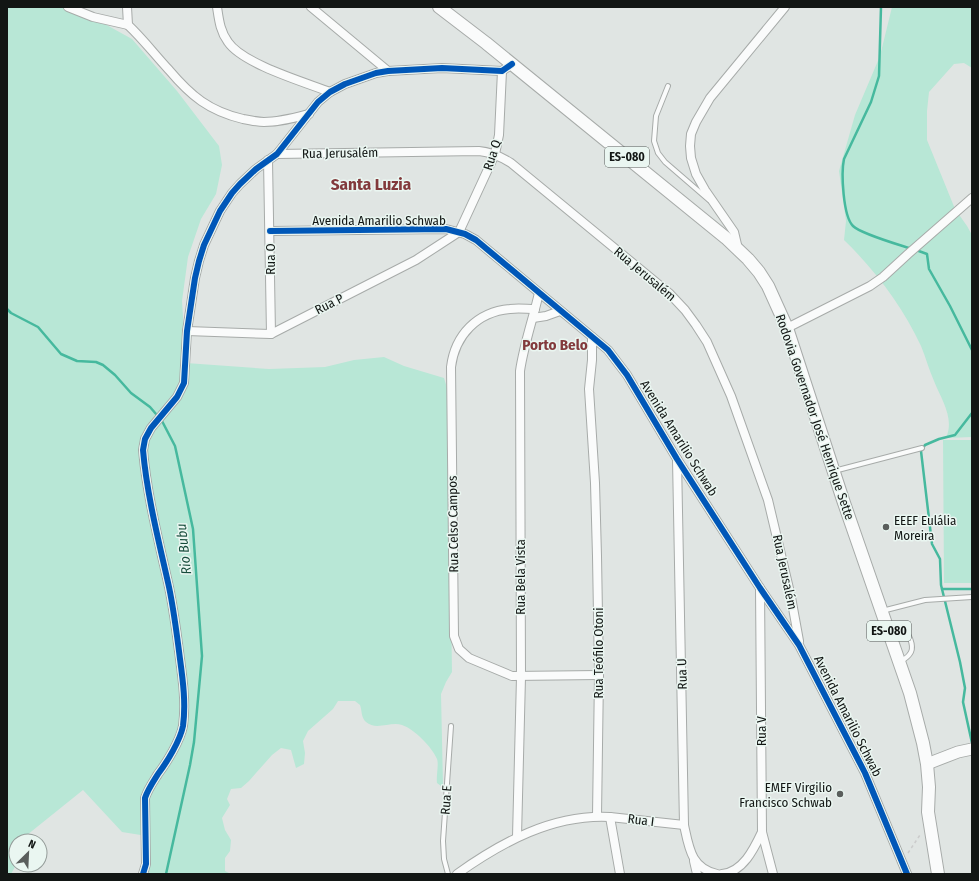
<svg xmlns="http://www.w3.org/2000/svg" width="979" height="881" viewBox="0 0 979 881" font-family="'Fira Sans Condensed',sans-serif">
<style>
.green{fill:#b8e7d6}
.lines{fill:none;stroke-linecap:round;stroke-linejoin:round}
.stream{stroke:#46b99e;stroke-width:2.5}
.lane-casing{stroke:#a7aba9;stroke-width:6}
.street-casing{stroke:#a7aba9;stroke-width:10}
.secondary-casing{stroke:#a7aba9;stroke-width:13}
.primary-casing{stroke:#a7aba9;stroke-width:14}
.path{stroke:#cbcccc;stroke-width:1.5;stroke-dasharray:3 3;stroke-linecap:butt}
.lane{stroke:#fafbfb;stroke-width:4}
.street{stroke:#fafbfb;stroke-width:8}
.secondary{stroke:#fafbfb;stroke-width:11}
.primary{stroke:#fafbfb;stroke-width:12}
.cycleway-casing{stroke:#eaf6f1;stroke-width:8}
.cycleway{stroke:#0057b8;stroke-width:6}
.poi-dot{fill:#5a5e5c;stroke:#eaf6f1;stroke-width:1.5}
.labels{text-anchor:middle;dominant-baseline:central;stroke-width:3;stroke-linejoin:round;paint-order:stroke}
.shield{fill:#eaf6f1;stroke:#535956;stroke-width:1}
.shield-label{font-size:12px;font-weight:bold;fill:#121614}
.street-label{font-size:13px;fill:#121614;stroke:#eaf6f1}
.poi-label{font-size:13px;fill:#121614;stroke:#eaf6f1;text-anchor:start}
.water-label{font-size:14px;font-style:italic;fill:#164c3b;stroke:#eaf6f1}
.quarter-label{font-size:15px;font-weight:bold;fill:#823a3c;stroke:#eaf6f1}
.district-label{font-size:17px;font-weight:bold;fill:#823a3c;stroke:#eaf6f1}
</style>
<rect width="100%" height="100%" fill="#e0e5e3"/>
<g class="green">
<path d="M7,7H74L132,39L177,91L219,146L222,165L216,194L201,219L188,257L182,301L186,363L269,369L325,367L354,360L384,357L404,366L444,378L448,391L452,672L446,682L441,694L443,785L441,786L437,783C436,777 439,764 437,759C432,747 414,729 402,725C391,721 376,731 366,722C361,718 362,710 360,705L355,701H338L333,709L308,731L303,741L305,753L304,764L296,768L291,750L281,748L272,755L249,781L241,788L231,789L227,799L230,805L222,818L225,830L231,840L230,851L225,858V871L231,874H147V836L122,832L83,790L27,835V841H16V865L11,874H7Z"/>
<path d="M892,7H972V68L964,63L954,64L929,92L927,111V140L955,209L967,226L972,235V437L946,438C955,418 941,399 934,381C929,370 926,358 921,346C903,307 875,270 844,240L846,221L839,171L855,115L880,56Z"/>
<path d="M943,440H972V583H944Z"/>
</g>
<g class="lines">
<g class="stream">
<path d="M881,7L879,76L871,102L844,159C841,173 843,216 853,226C861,234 900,245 912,249"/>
<path d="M916,250L927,254L929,269L950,306L972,350"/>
<path d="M7,309L11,313L38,327L61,354L77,361L96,362L103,365L115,375L131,393L150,407L162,421L175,446L177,455L193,529L202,656L194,742L190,765L166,874"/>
<path d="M972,413L955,435L939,439L925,445L921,451L932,544L940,559L941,585L960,662L965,688L963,702L972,743"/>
<path d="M942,589H972"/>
</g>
<defs>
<g id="lane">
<path d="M668,86L656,116L654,141L658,153L665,162L709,200"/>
<path d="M834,471L922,448"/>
<path d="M882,611L925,600L972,597"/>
<path d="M889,628C893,628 899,627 902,629C909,631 914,646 911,652C909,656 905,659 901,661"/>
<path d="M448,874L444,859L443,841L451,726"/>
</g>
<g id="street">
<path d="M68,7L93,17L128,25"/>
<path d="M127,7L128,25C143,39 155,55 169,70C191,96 209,111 243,119C250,120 257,122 264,122C280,122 294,118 309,114"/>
<path d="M217,7C219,20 220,31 228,42C243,64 304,82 330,92"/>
<path d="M311,7L388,71"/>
<path d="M277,154L479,151C491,152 500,156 511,163L669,293L685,310L696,325L707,342L731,396L768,500L791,597L799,641"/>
<path d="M268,160L271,334"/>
<path d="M270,231L446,229L465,234L476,240L608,350L627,375L677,459L760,588L799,645L865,773L907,874"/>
<path d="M738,249L734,232L705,190L696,174L691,158L690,146L691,134L696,122L710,98L785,7"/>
<path d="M535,309C527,309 518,308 510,309C477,312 455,335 451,367L454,636L459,649L469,658L512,676L599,675"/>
<path d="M533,318L546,316L560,311"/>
<path d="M787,328L870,286L883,277L908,254L972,198"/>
<path d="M187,331L271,334L416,260L459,232L495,154L499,135L502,71"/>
<path d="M592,337V360L589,389L595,483L597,556L599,675L597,816"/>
<path d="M677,459L684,825C689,848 691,868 717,874"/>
<path d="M760,588L762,832L773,874"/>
<path d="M610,817L620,874"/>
<path d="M517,837L521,677L520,371C524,344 533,319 539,293"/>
<path d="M694,861L697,874"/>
<path d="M143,874L146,864L145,798C148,789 153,782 158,774C167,762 180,741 183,726C186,704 183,681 180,659C177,635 174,611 169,587C159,542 147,496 143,450L145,439L151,428L177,397L184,383L187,331L195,278L199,261L204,245L220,211L232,193L240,184L256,169L277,154L318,102L330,92L345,84L376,73L388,71L442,68L502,71L512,64"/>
<path d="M457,874C502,842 553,814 610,817L684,825"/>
<path d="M722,874C743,872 754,849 762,832"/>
</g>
<path id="secondary" d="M927,764L958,752L972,749"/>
<path id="primary" d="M439,7L486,43L726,238L748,259L759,272L768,286L787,328L843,500L910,693L923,743L927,764L929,787L928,812L938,874"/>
</defs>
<use href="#lane" class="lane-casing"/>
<use href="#street" class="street-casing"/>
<use href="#secondary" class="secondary-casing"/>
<use href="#primary" class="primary-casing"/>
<path class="path" d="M908,853L920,835"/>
<use href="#lane" class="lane"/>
<use href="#street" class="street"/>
<use href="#secondary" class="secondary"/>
<use href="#primary" class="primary"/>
<defs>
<g id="cycleway">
<path d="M270,231L446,229L465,234L476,240L608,350L627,375L677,459L760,588L799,645L865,773L907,874"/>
<path d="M143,874L146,864L145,798C148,789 153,782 158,774C167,762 180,741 183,726C186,704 183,681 180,659C177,635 174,611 169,587C159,542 147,496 143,450L145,439L151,428L177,397L184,383L187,331L195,278L199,261L204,245L220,211L232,193L240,184L256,169L277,154L318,102L330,92L345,84L376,73L388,71L442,68L502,71L512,64"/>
</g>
</defs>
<use href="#cycleway" class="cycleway-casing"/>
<use href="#cycleway" class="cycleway"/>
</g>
<g class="poi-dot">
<circle cx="886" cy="527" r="4"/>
<circle cx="840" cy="794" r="4"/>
</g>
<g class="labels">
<g class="shield">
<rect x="605" y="147" width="44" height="20" rx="3"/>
<rect x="867" y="621" width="44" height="20" rx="3"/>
</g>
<g class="shield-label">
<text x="627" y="157">ES-080</text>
<text x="889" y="631">ES-080</text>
</g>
<g class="street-label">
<text transform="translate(340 153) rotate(-1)">Rua Jerusalém</text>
<text transform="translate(492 155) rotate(-72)">Rua Q</text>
<text x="379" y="220">Avenida Amarilio Schwab</text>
<text transform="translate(270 259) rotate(-90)">Rua O</text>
<text transform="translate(645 274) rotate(40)">Rua Jerusalém</text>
<text transform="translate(329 304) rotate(-27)">Rua P</text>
<text transform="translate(815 417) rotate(71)">Rodovia Governador José Henrique Sette</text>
<text transform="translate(679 438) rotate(58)">Avenida Amarilio Schwab</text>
<text transform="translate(453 524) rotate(-91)">Rua Celso Campos</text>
<text transform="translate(785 572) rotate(78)">Rua Jerusalém</text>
<text transform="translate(520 577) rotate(-90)">Rua Bela Vista</text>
<text transform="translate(598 653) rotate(-90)">Rua Teófilo Otoni</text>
<text transform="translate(682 674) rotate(-91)">Rua U</text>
<text transform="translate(848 716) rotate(63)">Avenida Amarilio Schwab</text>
<text transform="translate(761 731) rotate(-90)">Rua V</text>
<text transform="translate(446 800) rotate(-86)">Rua E</text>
<text transform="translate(641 820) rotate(7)">Rua I</text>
</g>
<g class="poi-label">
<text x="894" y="520">EEEF Eulália<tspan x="894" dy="15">Moreira</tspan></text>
<text x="832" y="787" text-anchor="end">EMEF Virgilio<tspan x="832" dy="15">Francisco Schwab</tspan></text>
</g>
<g class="water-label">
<text transform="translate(184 549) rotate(-96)">Rio Bubu</text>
</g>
<g class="quarter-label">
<text x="555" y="345">Porto Belo</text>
</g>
<g class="district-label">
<text x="371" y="184">Santa Luzia</text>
</g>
</g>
<rect width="979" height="881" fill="none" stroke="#121614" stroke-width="16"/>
<g transform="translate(28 853) rotate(24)"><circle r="19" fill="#eaf6f1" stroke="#949c99"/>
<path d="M0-3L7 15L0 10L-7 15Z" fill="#5a5e5c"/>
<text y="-6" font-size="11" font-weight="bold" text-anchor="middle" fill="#121614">N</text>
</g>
</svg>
